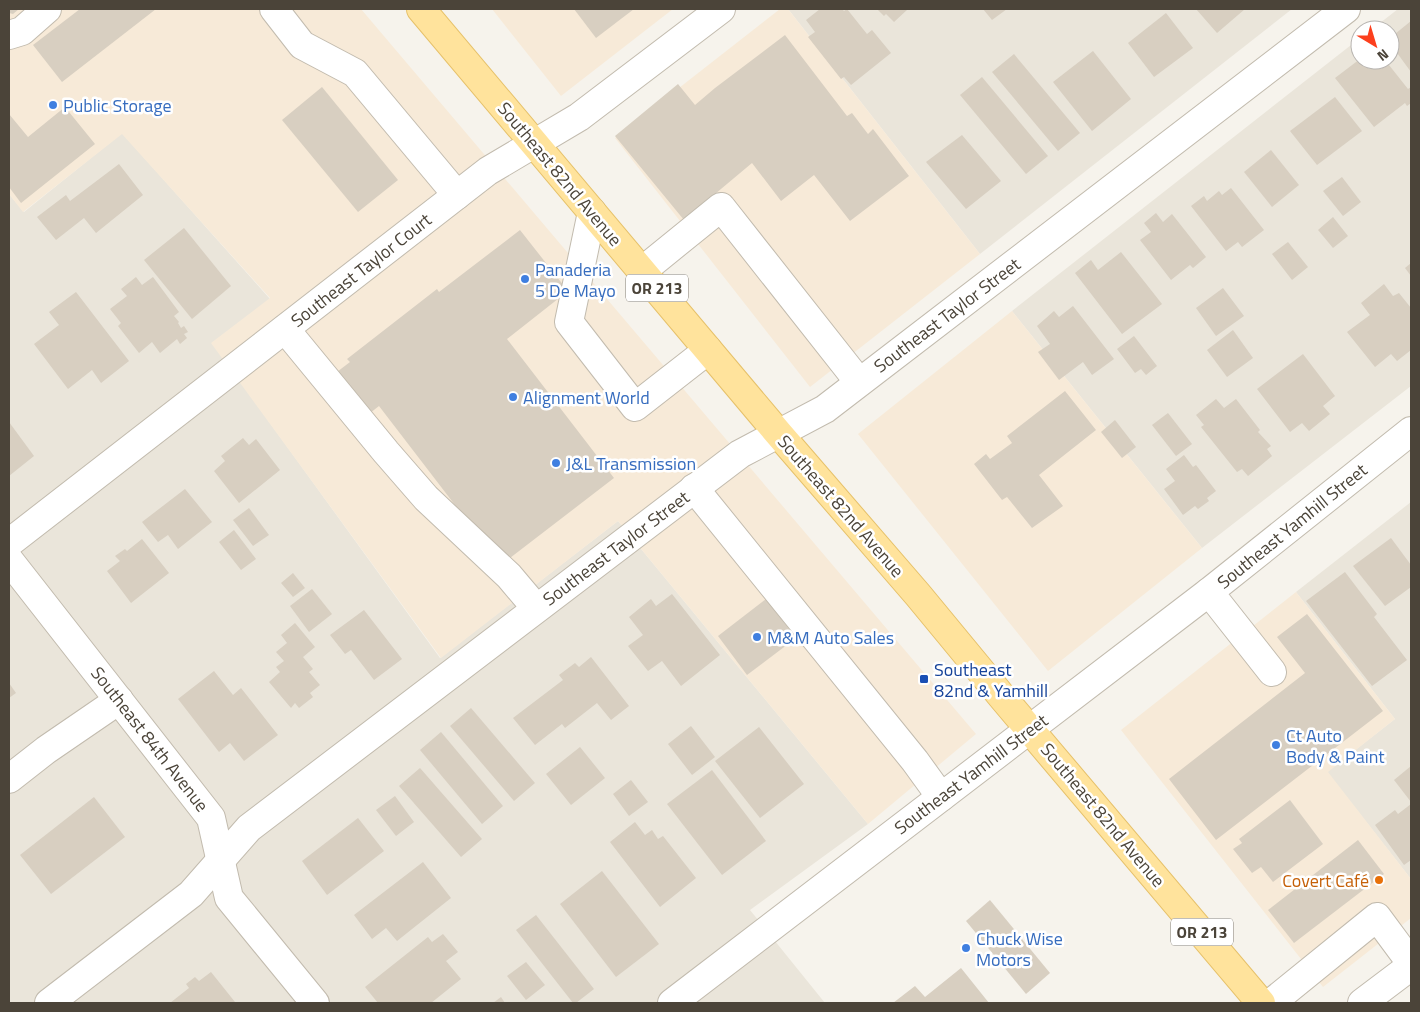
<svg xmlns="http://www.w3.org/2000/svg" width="1420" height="1012" viewBox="0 0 1420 1012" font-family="'Titillium Web',sans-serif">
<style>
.residential{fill:#eae5da}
.commercial{fill:#f7ead8}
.building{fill:#d8cfc1}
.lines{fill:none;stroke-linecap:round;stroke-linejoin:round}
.minor-casing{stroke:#c2bbae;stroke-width:30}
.major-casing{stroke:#e6c16a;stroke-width:30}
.minor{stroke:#fff;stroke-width:28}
.major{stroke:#ffe39c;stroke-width:28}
.shop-dot{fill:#3f7fe0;stroke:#fff;stroke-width:2}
.transit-dot{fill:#1a4fb4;stroke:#fff;stroke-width:2}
.food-dot{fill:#e8710a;stroke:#fff;stroke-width:2}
.labels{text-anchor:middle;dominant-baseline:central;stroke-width:5;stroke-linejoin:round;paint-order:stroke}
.shield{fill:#fff;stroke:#817c74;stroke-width:1}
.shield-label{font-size:16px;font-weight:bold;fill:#4b4439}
.shop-label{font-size:18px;fill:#366cbe;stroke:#fff;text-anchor:start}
.street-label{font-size:18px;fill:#4b4439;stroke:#fff}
.transit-label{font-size:18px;fill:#164399;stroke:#fff;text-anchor:start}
.food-label{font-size:18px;fill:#c56008;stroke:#fff;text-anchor:end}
</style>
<rect width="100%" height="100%" fill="#f6f3ec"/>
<g class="residential">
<path d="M788,9H1292L980,254Z"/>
<path d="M1398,9H1411V386L1202,548L1012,311L1360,38V60H1390V30H1371Z"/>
<path d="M122,133L270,299L212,343L440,658L618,521L868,824L750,910L825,1003H9V194L24,212Z"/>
<path d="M1411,502V879L1327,772L1395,719L1296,592Z"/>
</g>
<g class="commercial">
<path d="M9,9H361L976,734L868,824L618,521L441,658L211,343L270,298L122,134L23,212L9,194Z"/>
<path d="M492,9H673L561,96Z"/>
<path d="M780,9H788L980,254L810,387L615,138Z"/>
<path d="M1012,311L1202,548L1048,671L858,434Z"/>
<path d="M1296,592L1395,719L1328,772L1411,879V918L1323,987L1121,730Z"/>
</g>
<g class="building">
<path d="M9,9H19L13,14L9,13Z"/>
<path d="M80,9H156L62,82L33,45Z"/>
<path d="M574,9H634L596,38Z"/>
<path d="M820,9H842L844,11L847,9L867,34L872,30L891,53L851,85L844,77L841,79L808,37L815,32L806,20Z"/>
<path d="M877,9H906L907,10L894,22L886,14L884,16Z"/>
<path d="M983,9H1007L992,20Z"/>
<path d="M1196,9H1245L1217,33Z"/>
<path d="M1166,13L1193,48L1154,77L1128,43Z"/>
<path d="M1411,21V72L1392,46L1394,44L1390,38Z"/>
<path d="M785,35L847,116L852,113L868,134L873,129L909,176L850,221L814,175L781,201L752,163L684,220L615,136L678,84L695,105L715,88Z"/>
<path d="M1093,51L1131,99L1092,131L1053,82Z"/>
<path d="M1014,54L1080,133L1058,151L992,72Z"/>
<path d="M1360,59L1385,60L1408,89L1411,87V103L1407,106L1405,103L1374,127L1335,78Z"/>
<path d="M982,77L1048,156L1026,174L960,95Z"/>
<path d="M322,87L398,180L358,212L282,120Z"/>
<path d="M1335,97L1362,131L1317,165L1290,131Z"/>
<path d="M65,107L95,144L21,203L9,187V114L28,137Z"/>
<path d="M962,135L1001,181L966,209L926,162Z"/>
<path d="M1271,150L1299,185L1272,207L1244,172Z"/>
<path d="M119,164L143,195L96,233L84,218L56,240L37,217L66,195L70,201Z"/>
<path d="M1342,177L1361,202L1343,216L1323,191Z"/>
<path d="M1231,188L1264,230L1242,247L1238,242L1226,251L1191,206L1204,196L1207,201L1219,191L1222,195Z"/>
<path d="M1156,213L1163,222L1172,214L1206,257L1193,268L1190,265L1171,280L1140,240L1151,232L1144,223Z"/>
<path d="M1333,217L1348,236L1333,248L1318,230Z"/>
<path d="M184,228L231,286L192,319L144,260Z"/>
<path d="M520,230L568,291L507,339L614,478L501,565L379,406L365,417L333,375L350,362L347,359L437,289L439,292Z"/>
<path d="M1288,242L1308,267L1292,280L1272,254Z"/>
<path d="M1121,252L1162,304L1122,334L1075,273L1091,260L1098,270Z"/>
<path d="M1411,263V276L1405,268Z"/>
<path d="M136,277L142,285L153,277L179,312L174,316L179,322L178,323L181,328L184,326L188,332L184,334L187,338L180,344L177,339L160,353L152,342L139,353L118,326L121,323L110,309L127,296L121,289Z"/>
<path d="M1384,284L1393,296L1399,293L1411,308V350L1397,361L1391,354L1375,367L1347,332L1370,315L1361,303Z"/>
<path d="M1223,288L1244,316L1216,336L1196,308Z"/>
<path d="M76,292L129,361L101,383L92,370L68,389L34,344L59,325L49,312Z"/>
<path d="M1073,306L1114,359L1092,375L1083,362L1059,380L1038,352L1050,344L1037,326L1054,311L1059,317Z"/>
<path d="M1233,330L1253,358L1227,377L1207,350Z"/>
<path d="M1134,336L1157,366L1146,375L1141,369L1135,373L1117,349Z"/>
<path d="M1303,354L1335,396L1323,406L1330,414L1309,431L1302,423L1290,432L1257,389Z"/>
<path d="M1065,391L1096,430L1039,475L1063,506L1032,528L1007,497L1002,500L974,464L986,454L990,459L1012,443L1007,436Z"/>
<path d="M1216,399L1224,408L1236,399L1260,430L1258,432L1271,446L1267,449L1272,456L1248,476L1242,469L1237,472L1201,427L1204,425L1196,415Z"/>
<path d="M1168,413L1192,444L1176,456L1152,425Z"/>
<path d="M1115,420L1136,447L1122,458L1101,432Z"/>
<path d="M9,422L34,456L9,476Z"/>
<path d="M243,438L249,445L256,439L280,470L239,503L214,471L225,461L221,456Z"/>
<path d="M1184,455L1193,467L1196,465L1216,491L1207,498L1209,501L1198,509L1195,506L1183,515L1164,489L1175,481L1166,469Z"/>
<path d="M185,489L212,522L178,549L168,535L158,542L142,522Z"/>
<path d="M249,508L269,535L253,546L233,520Z"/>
<path d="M234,530L256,559L241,570L219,542Z"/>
<path d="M1391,538L1411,565V587L1385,606L1353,566Z"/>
<path d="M142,539L169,573L131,603L107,571L120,561L115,556L125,549L127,551Z"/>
<path d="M1345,572L1377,614L1374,617L1407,660L1372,686L1306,601Z"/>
<path d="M293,573L305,588L293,597L281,583Z"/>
<path d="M312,589L332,614L309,632L290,606Z"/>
<path d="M672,594L720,655L681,686L662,661L648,671L628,646L643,635L629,617L651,599L656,606Z"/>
<path d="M766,599L796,638L747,675L718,636Z"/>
<path d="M364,610L402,659L374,680L351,650L345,654L330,635Z"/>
<path d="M1307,614L1383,711L1216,840L1169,779L1305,673L1277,637Z"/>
<path d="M295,623L315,647L303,657L313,669L309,672L320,685L310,693L313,697L299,708L295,703L291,708L269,682L280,672L276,667L284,661L276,652L287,643L281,635Z"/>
<path d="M591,657L629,706L611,720L597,703L565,728L562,724L535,745L513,718L563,680L559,675L575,663L579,667Z"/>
<path d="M214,671L233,695L241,688L278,735L244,761L230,743L219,752L178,699Z"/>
<path d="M9,683L16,693L9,698Z"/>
<path d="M471,708L535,783L514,801L450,726Z"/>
<path d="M691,726L715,757L692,775L668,744Z"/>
<path d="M759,727L804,784L760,818L715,761Z"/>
<path d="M441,732L503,806L482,824L420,750Z"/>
<path d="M580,747L605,778L571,805L546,774Z"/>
<path d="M1411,766V802L1394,780Z"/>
<path d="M420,768L482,839L461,857L399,786Z"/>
<path d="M712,770L766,841L722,875L667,804Z"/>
<path d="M631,780L648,802L629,816L613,794Z"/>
<path d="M395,796L414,822L396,836L376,810Z"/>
<path d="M94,797L125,837L51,894L20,855Z"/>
<path d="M1290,800L1323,844L1273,882L1261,867L1252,873L1233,849L1242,843L1239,839Z"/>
<path d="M1411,804V860L1404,865L1375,825L1395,810L1398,814Z"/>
<path d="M358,818L384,851L327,895L302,861Z"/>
<path d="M635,822L645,835L652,830L658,839L663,836L696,878L660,907L610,842Z"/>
<path d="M1358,840L1384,874L1294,943L1268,910Z"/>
<path d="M423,862L451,898L397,941L386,928L372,939L354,915Z"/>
<path d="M602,871L659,944L616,977L560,904Z"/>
<path d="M990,900L1050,973L1026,994L966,921Z"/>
<path d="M536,915L594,989L576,1003H573L516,930Z"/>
<path d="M443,934L458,952L446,961L461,979L431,1003H378L365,987L428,937L432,942Z"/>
<path d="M526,962L545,985L526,1000L507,976Z"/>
<path d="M961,968L989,1003H893L915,986L925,997Z"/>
<path d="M211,972L235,1002L170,1003L189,988L186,984L195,977L199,981Z"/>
<path d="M501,997L505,1003H493Z"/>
</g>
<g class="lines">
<defs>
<g id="minor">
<path d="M274,9L302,45L355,73L457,195"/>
<path d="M9,35L22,31L47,9"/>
<path d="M592,212L569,322L635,407L708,350"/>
<path d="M642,271L721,207L859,382"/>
<path d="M285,329L386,452L426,498L509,576L536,608"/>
<path d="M694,488L915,761L941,797"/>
<path d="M9,543L488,171L579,117L721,9"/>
<path d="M9,560L211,818L229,898L315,1003"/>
<path d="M1209,592L1272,672"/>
<path d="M9,779L46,750L119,700"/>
<path d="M49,1003L191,894L249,828L740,454L825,409L1346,9"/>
<path d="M672,1003L1209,592L1411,431"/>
<path d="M1271,1003L1377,917L1411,963"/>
<path d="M1362,1003L1411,966"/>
</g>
<path id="major" d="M421,9L778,433L918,595L1003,698L1261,1003"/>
</defs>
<use href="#minor" class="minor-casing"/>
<use href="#major" class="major-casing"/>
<use href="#minor" class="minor"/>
<use href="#major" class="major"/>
</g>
<g class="shop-dot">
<circle cx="53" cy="105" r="5"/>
<circle cx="525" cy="279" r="5"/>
<circle cx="513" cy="397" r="5"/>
<circle cx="556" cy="463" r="5"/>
<circle cx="757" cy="637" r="5"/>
<circle cx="1276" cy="745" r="5"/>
<circle cx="966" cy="948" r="5"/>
</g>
<rect class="transit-dot" x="919" y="674" width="10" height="10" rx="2.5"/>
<circle class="food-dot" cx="1379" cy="880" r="5"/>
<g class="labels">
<g class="shield">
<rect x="626" y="274.5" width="62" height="27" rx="4"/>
<rect x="1171" y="918.5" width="62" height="27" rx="4"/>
</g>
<g class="shield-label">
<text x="657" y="288">OR 213</text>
<text x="1202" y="932">OR 213</text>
</g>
<g class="shop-label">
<text x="63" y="105">Public Storage</text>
<text x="535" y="269">Panaderia<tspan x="535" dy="21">5 De Mayo</tspan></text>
<text x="523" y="397">Alignment World</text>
<text x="566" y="463">J&amp;L Transmission</text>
<text x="767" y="637">M&amp;M Auto Sales</text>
<text x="1286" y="735">Ct Auto<tspan x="1286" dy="21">Body &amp; Paint</tspan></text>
<text x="976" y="938">Chuck Wise<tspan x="976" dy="21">Motors</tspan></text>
</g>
<g class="street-label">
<text transform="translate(560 174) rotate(50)">Southeast 82nd Avenue</text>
<text transform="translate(361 270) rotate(-38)">Southeast Taylor Court</text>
<text transform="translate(947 315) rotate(-37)">Southeast Taylor Street</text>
<text transform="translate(841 506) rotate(49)">Southeast 82nd Avenue</text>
<text transform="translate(1292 526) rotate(-39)">Southeast Yamhill Street</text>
<text transform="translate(616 548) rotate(-37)">Southeast Taylor Street</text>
<text transform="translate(150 739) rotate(52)">Southeast 84th Avenue</text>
<text transform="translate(971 774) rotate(-37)">Southeast Yamhill Street</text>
<text transform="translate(1103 815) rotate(50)">Southeast 82nd Avenue</text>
</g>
<g class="transit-label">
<text x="934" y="669">Southeast<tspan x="934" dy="21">82nd &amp; Yamhill</tspan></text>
</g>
<g class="food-label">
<text x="1369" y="880">Covert Café</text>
</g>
</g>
<rect width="1420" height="1012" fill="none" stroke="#4b4439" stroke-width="20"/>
<g transform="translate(1375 45) rotate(142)"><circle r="24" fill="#ffffff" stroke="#b7b4b0"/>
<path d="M0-4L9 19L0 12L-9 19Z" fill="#fc3f1d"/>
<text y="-8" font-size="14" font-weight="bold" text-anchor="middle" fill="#4b4439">N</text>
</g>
</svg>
